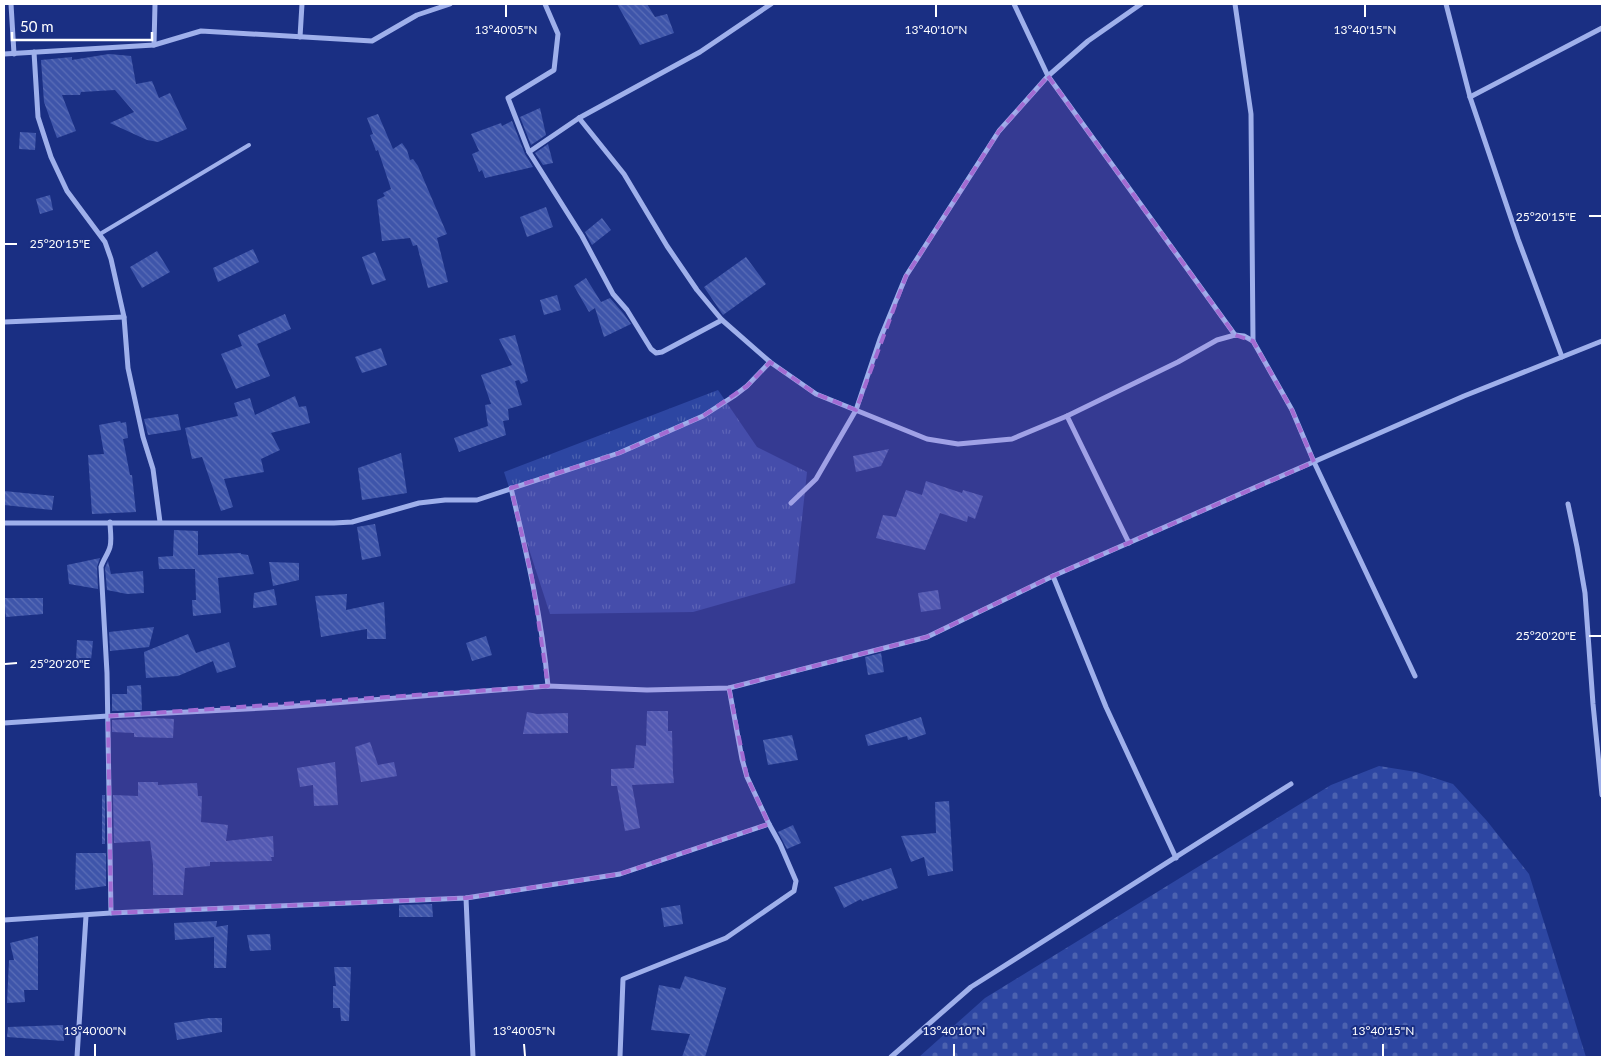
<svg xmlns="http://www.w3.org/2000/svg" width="1606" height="1061" viewBox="0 0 1606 1061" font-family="Lato,sans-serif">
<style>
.grass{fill:url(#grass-tufts)}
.cemetery{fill:url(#cemetery-stones)}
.building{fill:url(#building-back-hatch)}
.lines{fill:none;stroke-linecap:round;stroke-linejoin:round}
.service{stroke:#9fb0eb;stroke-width:4}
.minor{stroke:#9fb0eb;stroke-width:5}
.marked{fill:#a36bd2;fill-opacity:0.2;stroke:#a36bd2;stroke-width:4;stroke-dasharray:10 6;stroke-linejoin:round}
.ticks{fill:none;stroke:#fff;stroke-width:2}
.ticks-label{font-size:12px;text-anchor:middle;fill:#fff;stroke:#1a2f83;stroke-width:4;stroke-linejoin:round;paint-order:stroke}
</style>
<defs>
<pattern id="grass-tufts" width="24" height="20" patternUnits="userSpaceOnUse" patternTransform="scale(1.25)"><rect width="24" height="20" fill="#2d46a2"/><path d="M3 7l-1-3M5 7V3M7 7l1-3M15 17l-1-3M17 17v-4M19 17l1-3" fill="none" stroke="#4c62b0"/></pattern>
<pattern id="cemetery-stones" width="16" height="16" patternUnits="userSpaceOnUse" patternTransform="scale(1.25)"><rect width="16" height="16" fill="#2d46a2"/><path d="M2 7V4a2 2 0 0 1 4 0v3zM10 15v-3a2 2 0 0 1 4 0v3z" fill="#4c62b0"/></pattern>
<pattern id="building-back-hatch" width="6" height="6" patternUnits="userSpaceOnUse" patternTransform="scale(1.25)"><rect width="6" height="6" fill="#3e55aa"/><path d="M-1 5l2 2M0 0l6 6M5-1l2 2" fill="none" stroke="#5b6eb7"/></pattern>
</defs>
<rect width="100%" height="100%" fill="#1a2f83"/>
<path class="grass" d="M718,390L757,447L807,472L795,583L693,612L550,614L504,472Z"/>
<path class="cemetery" d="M1379,766L1416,772L1453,784L1487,821L1529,874L1586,1057H919L985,998L1331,785Z"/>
<g class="building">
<path d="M617,4H647L655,17L667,14L674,33L640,45Z"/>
<path d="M109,54L131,56L136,84L152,81L159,98L170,93L187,129L158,142L147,140L110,123L134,112L115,90L81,92L80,95H62L76,131L57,138L44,102L41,60L72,57V60Z"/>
<path d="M540,108L546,135L531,145L520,117Z"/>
<path d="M378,114L393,149L402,143L407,150L410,160L413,159L418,166L447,234L437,238L448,282L428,288L417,245L413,246L410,238L382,241L377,200L385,196L383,193L391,189L378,150L376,151L370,135L373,134L367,118Z"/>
<path d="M512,121L525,154L533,167L485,178L482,170L479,172L472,154L479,151L471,134L501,123L502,126Z"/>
<path d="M20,132L36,133L35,150L19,149Z"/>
<path d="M548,144L553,163L543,165L535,153Z"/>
<path d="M50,195L53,210L40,214L36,199Z"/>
<path d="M546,207L553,227L527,237L520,217Z"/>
<path d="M602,218L611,230L592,245L585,232Z"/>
<path d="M253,249L259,262L218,282L213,268Z"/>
<path d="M157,251L170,272L142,288L130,267Z"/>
<path d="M375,252L386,280L372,285L362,257Z"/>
<path d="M746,257L766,284L723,315L704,287Z"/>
<path d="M586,278L601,302L610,298L623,313L631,324L604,337L595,308L589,312L574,286Z"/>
<path d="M557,295L561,310L544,315L540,300Z"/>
<path d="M285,314L291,329L257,344L270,376L236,389L221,354L242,346L238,335Z"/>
<path d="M515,335L528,381L521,384L519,380L515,381L522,405L508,409L509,420L503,421L506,435L459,452L454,438L488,426L485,405L491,404L481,375L512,365L499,339Z"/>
<path d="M381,348L387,365L362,373L355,357Z"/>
<path d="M295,396L299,407L306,406L310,423L271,433L280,450L261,459L264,472L224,479L233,507L221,511L202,457L192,459L185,428L238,416L234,403L250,398L255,415Z"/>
<path d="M178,414L181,430L148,435L144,419Z"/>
<path d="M120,421L121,423L126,422L128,438L123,439L130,475H132L136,512L92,514L88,455L104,454L99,425Z"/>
<path d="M889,449L881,466L856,472L853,456Z"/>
<path d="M401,453L407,493L362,500L358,468Z"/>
<path d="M926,481L962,493L963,490L983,496L975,519L968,516L967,522L940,513L925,550L876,538L883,515L896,517L906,490L922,495Z"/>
<path d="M4,491L54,496L52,510L4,505Z"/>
<path d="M375,524L381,556L362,560L357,527Z"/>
<path d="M174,530L198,531V555L241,553V554L248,555L254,574L218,578L221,613L193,616L192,600H196L195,569H159L158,557L173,556Z"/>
<path d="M100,558L97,567L98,589L69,584L67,565Z"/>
<path d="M108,561L111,574L143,571L144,593L127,594L107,590L105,568Z"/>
<path d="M269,562L299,563V580L273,586Z"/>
<path d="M274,589L277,605L253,608L254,593Z"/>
<path d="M938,590L941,609L921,612L918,593Z"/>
<path d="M347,594L346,610L384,602L386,639H367V629L321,637L315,596Z"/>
<path d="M4,598H43V614L6,617Z"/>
<path d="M154,627L149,647L110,651L109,632Z"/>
<path d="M188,634L196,653L229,642L236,667L217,673L213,661L178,676L146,678L144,652Z"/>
<path d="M486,636L492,655L472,661L466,643Z"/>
<path d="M77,640L93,641L91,660H76Z"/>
<path d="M881,653L884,672L868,675L865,657Z"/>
<path d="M141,685L142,710L112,711V694H127V686Z"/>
<path d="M647,711H668V731H672L673,773L674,783L632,785L640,828L625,831L617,786H611V769L634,768L636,745L646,746Z"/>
<path d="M527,712L537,714L568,713V733L523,734Z"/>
<path d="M921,717L926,734L908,740L907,736L868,746L865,735Z"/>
<path d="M154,718L174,719L173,738L134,737V733L112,732V720Z"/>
<path d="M792,735L798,760L768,765L763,740Z"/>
<path d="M370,742L378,765L394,762L397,776L361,782L355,747Z"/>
<path d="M335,762L338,805L314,806L313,785L300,787L297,768Z"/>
<path d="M138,782H158V785L197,783L198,796H202L201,822L228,825L226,841L273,836L274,857H271L272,861L210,862V866L185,868L183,895H153V864L150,841L114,843L113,795L138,796Z"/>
<rect x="102" y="795" width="3" height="49"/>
<path d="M949,801L953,871L928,876L924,857L911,862L901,836L936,833L935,802Z"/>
<path d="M793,825L801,843L787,849L778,832Z"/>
<path d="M76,853H106V886L75,890Z"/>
<path d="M891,868L898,888L862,901L861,899L844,908L834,887Z"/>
<path d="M432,904L433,917H399V905Z"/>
<path d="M680,905L683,924L664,927L661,908Z"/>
<path d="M217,921L216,927L228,925L226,968H214V937L175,940L174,923Z"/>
<path d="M270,934L271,950L250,951L247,935Z"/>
<path d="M38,936V990H24L25,1002L7,1003L9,960H14L10,943Z"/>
<path d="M334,967H351L349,1021H341L340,1008H333V986H336Z"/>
<path d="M685,976L726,988L705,1057H682L690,1034L651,1030L659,985L680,989Z"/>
<path d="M209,1018H222V1032L177,1040L174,1023Z"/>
<path d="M63,1025L64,1041L7,1037L8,1027Z"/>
</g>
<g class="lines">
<path class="service" d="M100,234L249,145"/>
<g class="minor">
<path d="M11,4L14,54"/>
<path d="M545,4L558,34L554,70L508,98L529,152L582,236L613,294L627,310L651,349L656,353L662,352L722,320"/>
<path d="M1014,4L1048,76L1235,335"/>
<path d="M1235,4L1251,114L1253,341"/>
<path d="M1446,4L1470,97L1518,239L1562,357"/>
<path d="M300,37L302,4"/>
<path d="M154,45L155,4"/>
<path d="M34,52L38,117L51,157L67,191L105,242L111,259L124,317L128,368L143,437L153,469L160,522"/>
<path d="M4,54L154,45L201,31L372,41L417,15L450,4"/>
<path d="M1470,97L1602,28"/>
<path d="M579,118L624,174L667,246L697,290L722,320L770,362L816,394L927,439L958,444L1012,439L1067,416L1178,362L1217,340L1235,335L1244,336L1253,341L1292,410L1314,462L1415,676"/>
<path d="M529,152L579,118L700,52L771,4"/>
<path d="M4,322L124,317"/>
<path d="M1067,416L1129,543"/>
<path d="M511,488C527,554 542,619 548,686"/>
<path d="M791,503L816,479L856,410L880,339L906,276L999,131L1048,76L1088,41L1141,4"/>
<path d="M1568,504L1577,547L1585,593L1593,704L1602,795"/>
<path d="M110,522C110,530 112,539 110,547C108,554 103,560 101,567L107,673L111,913"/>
<path d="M4,523H334L352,522L419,503L445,500H477L619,453L703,416L734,396L747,386L770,362"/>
<path d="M1053,576L1106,707L1176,858"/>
<path d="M4,723L108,716L283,707L548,686L647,690L729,688L927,637L1053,576L1464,396L1602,341"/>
<path d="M466,898L473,1057"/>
<path d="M4,920L111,913L466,898L620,874L769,824"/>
<path d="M77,1057L86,916"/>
<path d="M620,1057L623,979L726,938L794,891L796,881L780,844L769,824L747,777L742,759L729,688"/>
<path d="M891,1057L971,987L1291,784"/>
</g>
</g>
<path class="marked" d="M1048,76L1235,335L1253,341L1292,410L1314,462L1053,576L927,637L729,688L747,777L769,824L620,874L466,898L111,913L108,716L548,686L532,578L511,488L619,453L703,416L747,386L770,362L816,394L856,410L906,276L999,131Z"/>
<path class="ticks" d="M506,5V17M936,5V17M1365,5V17M1589,216H1601M5,244H17M1589,636H1601M5,664L17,663M95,1044V1056M524,1044L525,1056M954,1044V1056M1383,1044V1056"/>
<g class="ticks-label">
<text x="506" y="34">13°40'05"N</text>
<text x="936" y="34">13°40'10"N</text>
<text x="1365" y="34">13°40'15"N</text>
<text x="1546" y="221">25°20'15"E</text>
<text x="60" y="248">25°20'15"E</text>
<text x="1546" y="640">25°20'20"E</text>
<text x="60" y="668">25°20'20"E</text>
<text x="95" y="1035">13°40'00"N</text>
<text x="524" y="1035">13°40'05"N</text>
<text x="954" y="1035">13°40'10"N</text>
<text x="1383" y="1035">13°40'15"N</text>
</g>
<rect width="1606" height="1061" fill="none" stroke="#ffffff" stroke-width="10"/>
<path d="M12 32v8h140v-8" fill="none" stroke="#ffffff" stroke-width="2.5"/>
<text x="20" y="32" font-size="15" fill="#ffffff" stroke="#1a2f83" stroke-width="4" paint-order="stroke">50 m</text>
</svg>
